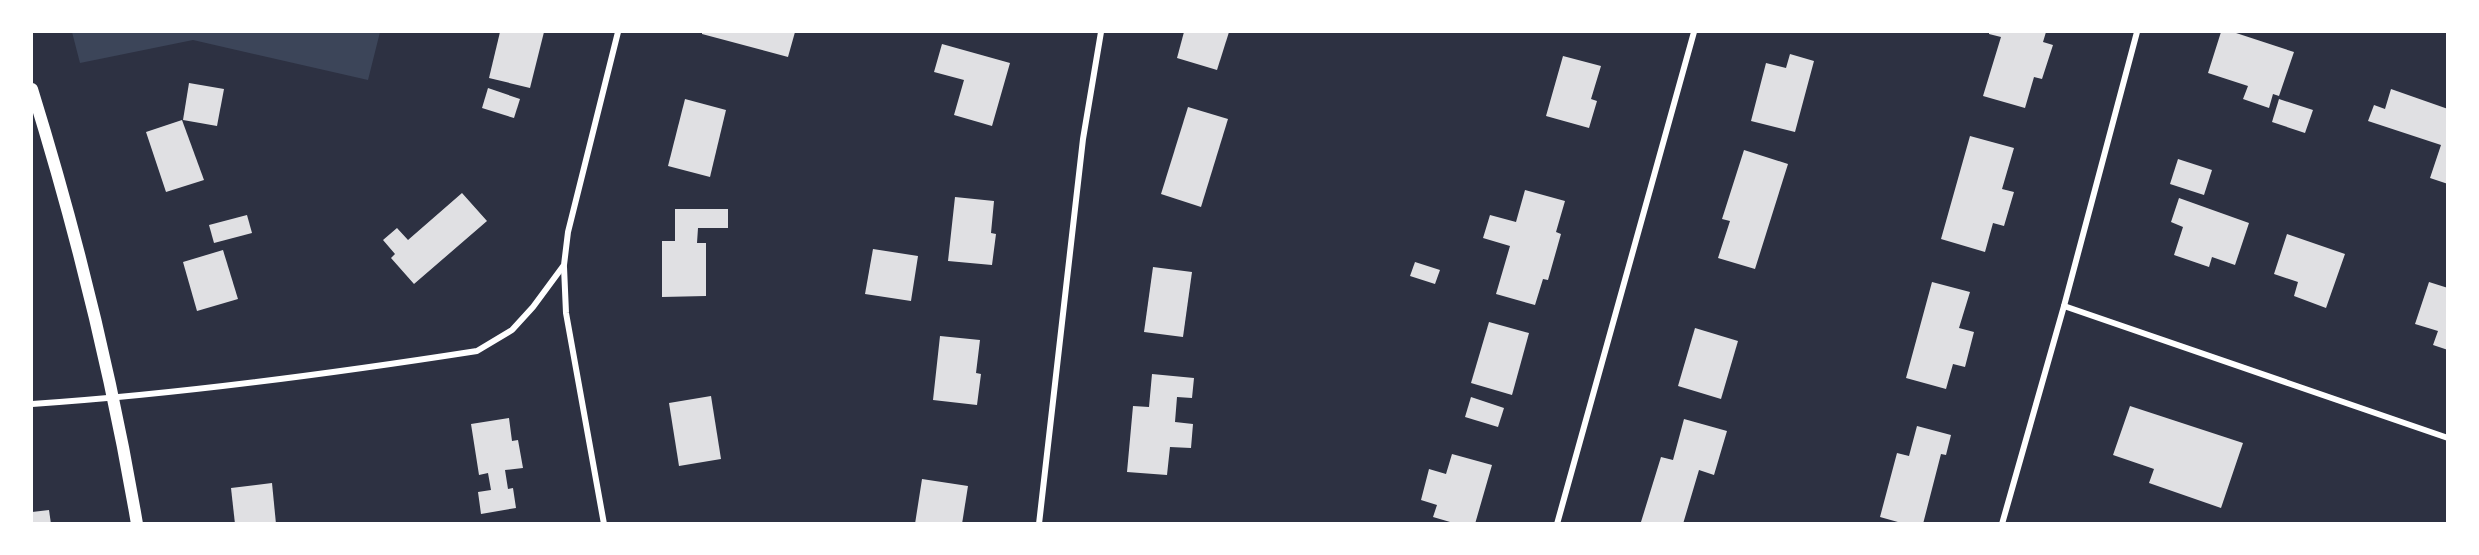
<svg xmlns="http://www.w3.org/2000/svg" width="2479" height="555" viewBox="0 0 2479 555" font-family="'Titillium Web',sans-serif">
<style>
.green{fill:#3c4559}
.building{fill:#e0e0e3}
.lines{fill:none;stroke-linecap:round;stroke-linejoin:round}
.minor{stroke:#fff;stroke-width:6}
.secondary{stroke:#fff;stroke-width:12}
</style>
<rect width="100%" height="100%" fill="#2d3142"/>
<path class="green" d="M72,32H380L368,80L193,40L80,63Z"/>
<g class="building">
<path d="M500,32H544L530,88L489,78Z"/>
<path d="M702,32H795L788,57L702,34Z"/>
<path d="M1184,32H1229L1217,70L1177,58Z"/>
<path d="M1989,32H2046L2043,42L2053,45L2042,79L2034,77L2025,108L1983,96L2001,37L1989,34Z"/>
<path d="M2221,32H2233L2294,52L2279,96L2273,94L2269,108L2243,99L2248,86L2208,73Z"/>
<path d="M942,44L1010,63L992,126L954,115L964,80L934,72Z"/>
<path d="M1790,54L1814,61L1795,132L1751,121L1766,63L1786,68Z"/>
<path d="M1563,56L1601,66L1591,99L1597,101L1589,128L1546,116Z"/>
<path d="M189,83L224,89L217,126L183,120Z"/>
<path d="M488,88L520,99L514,118L482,108Z"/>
<path d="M2391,89L2448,109V184L2430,178L2441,145L2368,121L2374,105L2385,109Z"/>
<path d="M685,99L726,110L710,177L668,166Z"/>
<path d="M2279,99L2313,110L2305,133L2272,122Z"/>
<path d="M1188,107L1228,119L1201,207L1161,194Z"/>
<path d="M182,120L204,180L166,192L146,132Z"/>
<path d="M1970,136L2014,148L2002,189L2014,192L2004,226L1993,223L1985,252L1941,239Z"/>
<path d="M1744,150L1788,164L1755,269L1718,258L1730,221L1722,219Z"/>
<path d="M2178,159L2212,170L2204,195L2170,184Z"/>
<path d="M1525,190L1565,201L1556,232L1561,234L1548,280L1543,279L1535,305L1496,294L1510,246L1483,238L1490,215L1516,222Z"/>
<path d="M462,193L487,221L414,284L391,258L395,254L383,240L397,228L408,240Z"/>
<path d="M955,197L994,201L991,233L996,234L992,265L948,261Z"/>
<path d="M2179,198L2249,223L2235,265L2212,257L2209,267L2174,255L2183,227L2171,222Z"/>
<path d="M675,209H728V228H698L697,243H706V296L662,297V241H675Z"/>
<path d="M247,215L252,233L214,243L209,225Z"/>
<path d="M2287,234L2345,254L2326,308L2294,296L2298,282L2274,274Z"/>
<path d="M873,249L918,256L911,301L865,294Z"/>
<path d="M223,250L238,299L197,311L183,262Z"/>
<path d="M1415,262L1440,270L1435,284L1410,276Z"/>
<path d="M1153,267L1192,272L1183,337L1144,332Z"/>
<path d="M1932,282L1970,292L1959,328L1974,332L1965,367L1953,364L1946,389L1906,378Z"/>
<path d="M2429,282L2448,288V350L2433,345L2438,331L2415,324Z"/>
<path d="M1489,322L1529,333L1512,395L1471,383Z"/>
<path d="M1695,328L1738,341L1721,399L1678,386Z"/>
<path d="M940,336L980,340L976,373L981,374L977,405L933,400Z"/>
<path d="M1152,374L1194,378L1192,398L1177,397L1175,422L1193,424L1191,448L1170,447L1167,475L1127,472L1133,406L1149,407Z"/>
<path d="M711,396L721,459L679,466L669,403Z"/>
<path d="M1471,397L1504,408L1498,427L1465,417Z"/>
<path d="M2130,406L2243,443L2221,508L2149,483L2154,469L2113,455Z"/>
<path d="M509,418L512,441L518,440L523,468L505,470L508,489L513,488L516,508L481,514L478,492L491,490L488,473L479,475L471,424Z"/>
<path d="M1684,419L1727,431L1714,475L1699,470L1683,524L1641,522L1661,457L1673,460Z"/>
<path d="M1917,426L1951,435L1946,455L1941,454L1923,524H1905L1880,517L1897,453L1909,456Z"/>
<path d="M1452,454L1492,465L1475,524H1457L1433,517L1437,505L1421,500L1429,469L1446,474Z"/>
<path d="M922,479L968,486L962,524H915Z"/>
<path d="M272,483L276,524H235L231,488Z"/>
<path d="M49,510L51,524H32V512Z"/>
</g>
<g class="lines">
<g class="minor">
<path d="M564,267L566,313L604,524"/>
<path d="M2064,306L2448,438"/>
<path d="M32,404C181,394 329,374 477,351L512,330L533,307L564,265L568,232L618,32"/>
<path d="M1039,524L1083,139L1101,32"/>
<path d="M1557,524L1694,32"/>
<path d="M2002,524L2064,306L2137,32"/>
</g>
<path class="secondary" d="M32,89C76,231 112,376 137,524"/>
</g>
<rect width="2479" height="555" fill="none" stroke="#ffffff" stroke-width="66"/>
</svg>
